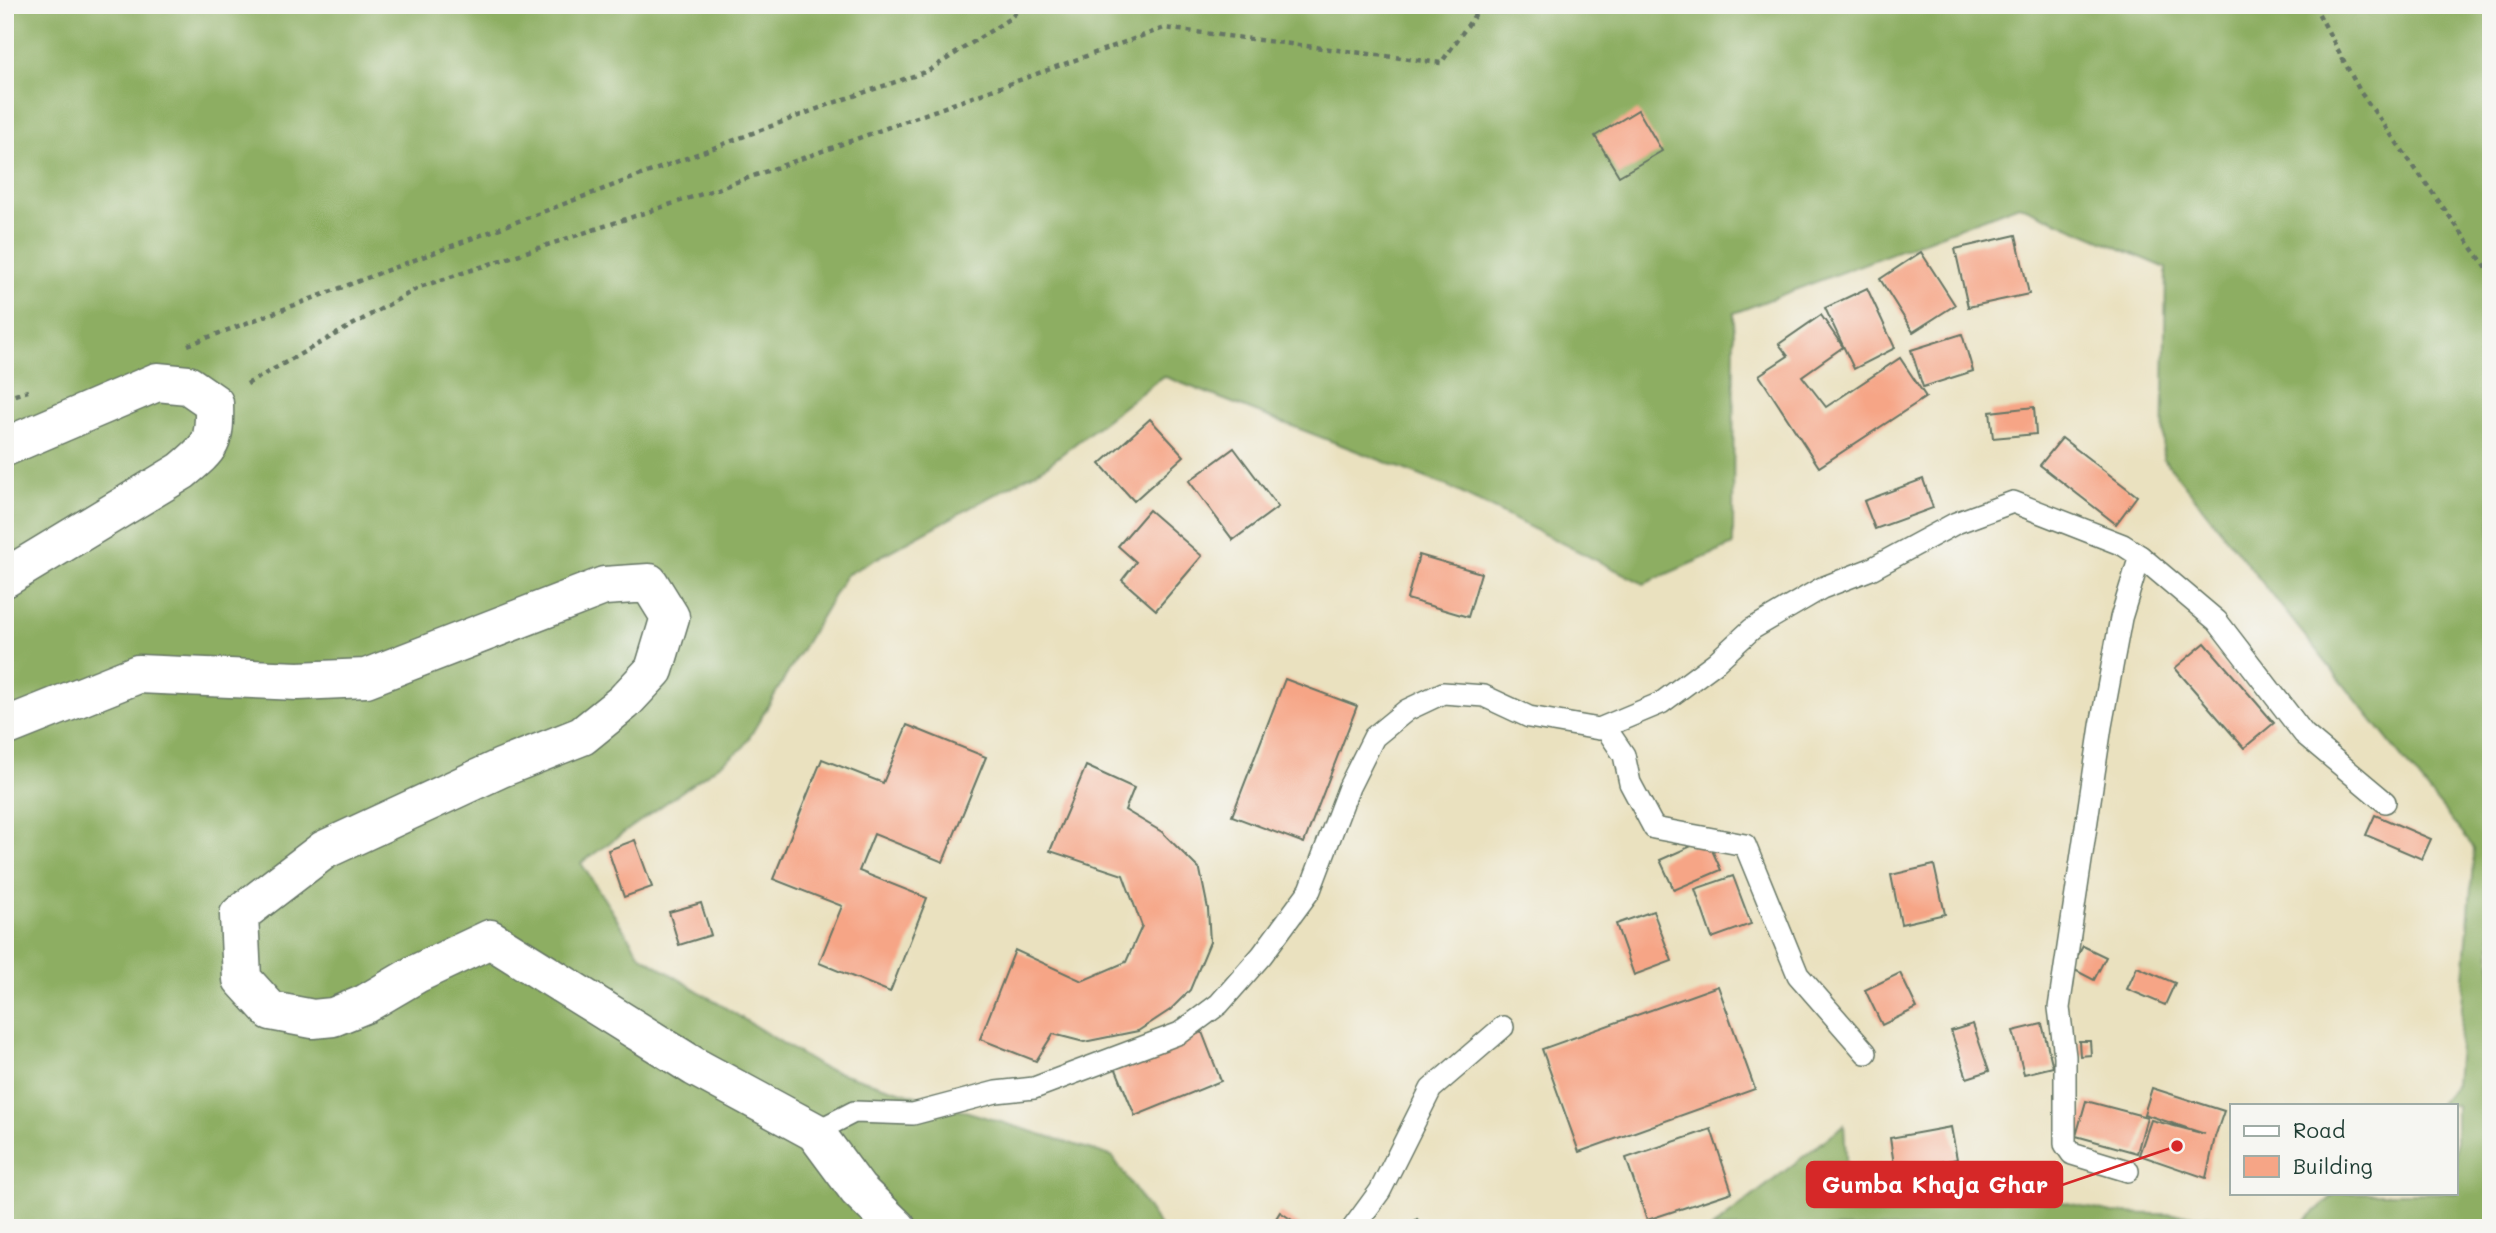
<svg xmlns="http://www.w3.org/2000/svg" width="2496" height="1233" viewBox="0 0 2496 1233" font-family="Mali,sans-serif">
<style>
.forest{fill:#8dae62;stroke:#56764b;stroke-width:2}
.building{fill:#f6a586}
.lines{fill:none;stroke-linecap:round;stroke-linejoin:round}
.service-casing{stroke:#667665;stroke-width:24}
.minor-casing{stroke:#667665;stroke-width:41}
.path{stroke:#667665;stroke-width:4.5;stroke-dasharray:5 5;stroke-linecap:butt}
.service{stroke:#fff;stroke-width:21}
.minor{stroke:#fff;stroke-width:38}
.leader{fill:none;stroke:#d62828;stroke-width:2.5}
.callout-dot{fill:#d62828;stroke:#f6f6f2;stroke-width:2.5}
.callout{fill:#d62828;stroke:#d62828;stroke-width:2.5}
.callout-label{font-size:24px;text-anchor:middle;font-weight:bold;fill:#fff}
</style>
<rect width="100%" height="100%" fill="#f6f6f2"/>
<filter id="ink" filterUnits="userSpaceOnUse"><feTurbulence type="fractalNoise" baseFrequency=".0143" numOctaves="2"/><feDisplacementMap in="SourceGraphic" scale="14" xChannelSelector="R" yChannelSelector="G"/><feConvolveMatrix kernelMatrix="1 2 1 2 8 2 1 2 1" color-interpolation-filters="sRGB"/></filter>
<filter id="wash" filterUnits="userSpaceOnUse"><feTurbulence type="fractalNoise" baseFrequency=".00686" numOctaves="4" result="noise"/><feDisplacementMap in="SourceGraphic" scale="28" xChannelSelector="R" yChannelSelector="G"/><feGaussianBlur stdDeviation="1.57" result="paint"/><feColorMatrix in="noise" values="0 0 0 0 0 0 0 0 0 0 0 0 0 0 0 0 0 1.4 0 .05"/><feComposite in="paint" operator="in"/></filter>
<g filter="url(#wash)">
<rect width="100%" height="100%" fill="#eae1bf"/>
<path class="forest" d="M5,5H2491V1228H1712L1844,1125L1849,1206L1941,1175L2112,1213L2201,1215L2301,1224L2336,1193H2456V1105H2439L2456,1084L2474,848L2163,458L2166,268L2019,205L1734,313L1733,545L1644,584L1447,486L1163,376L1045,467L846,575L743,748L581,863L640,955L821,1067L1112,1156L1161,1228H5Z"/>
<g id="blocks">
<g class="building">
<path d="M1638,110L1662,151L1619,176L1595,136Z"/>
<path d="M2016,235L2029,294L1968,307L1955,249Z"/>
<path d="M1921,252L1955,305L1913,332L1880,279Z"/>
<path d="M1867,288L1895,348L1854,369L1825,308Z"/>
<path d="M1821,315L1843,347L1802,376L1826,407L1900,358L1926,397L1819,467L1759,375L1788,356L1779,344Z"/>
<path d="M1962,334L1973,371L1923,387L1911,350Z"/>
<path d="M2034,407L2036,434L1993,438L1990,412Z"/>
<path d="M1150,419L1184,456L1134,501L1100,464Z"/>
<path d="M2062,438L2137,496L2116,524L2040,465Z"/>
<path d="M1234,448L1278,507L1233,540L1189,481Z"/>
<path d="M1923,479L1933,508L1875,529L1864,501Z"/>
<path d="M1149,510L1202,556L1156,610L1122,580L1136,562L1118,546Z"/>
<path d="M1419,555L1481,573L1468,617L1407,599Z"/>
<path d="M2205,643L2274,723L2244,748L2175,668Z"/>
<path d="M1285,679L1357,706L1304,843L1232,816Z"/>
<path d="M907,725L986,757L943,862L874,834L859,871L927,898L890,992L819,963L842,906L773,879L822,759L883,783Z"/>
<path d="M1086,766L1134,788L1125,810L1162,832L1200,870L1208,909L1210,942L1190,990L1170,1010L1138,1031L1084,1042L1053,1034L1036,1061L980,1039L1015,950L1082,981L1126,962L1142,926L1123,875L1050,851Z"/>
<path d="M2375,815L2431,839L2422,859L2366,835Z"/>
<path d="M1707,839L1721,870L1674,890L1660,860Z"/>
<path d="M635,840L652,887L624,897L608,850Z"/>
<path d="M1934,865L1945,914L1901,924L1891,875Z"/>
<path d="M1733,876L1751,924L1712,938L1695,889Z"/>
<path d="M701,903L711,935L679,945L669,912Z"/>
<path d="M1653,911L1672,961L1634,975L1616,924Z"/>
<path d="M2083,946L2106,957L2094,980L2071,968Z"/>
<path d="M2137,967L2175,983L2165,1005L2127,989Z"/>
<path d="M1900,973L1917,1008L1882,1025L1865,990Z"/>
<path d="M1718,986L1755,1089L1579,1152L1542,1049Z"/>
<path d="M1973,1024L1989,1071L1967,1078L1951,1031Z"/>
<path d="M2042,1024L2053,1067L2024,1074L2013,1031Z"/>
<path d="M1202,1032L1221,1081L1135,1116L1115,1067Z"/>
<path d="M2079,1041H2090L2091,1055L2080,1056Z"/>
<path d="M2152,1088L2224,1111L2215,1137L2206,1178L2139,1155L2151,1120L2205,1134L2144,1114Z"/>
<path d="M2086,1101L2147,1117L2137,1153L2076,1136Z"/>
<path d="M1951,1127L1957,1159L1895,1171L1890,1138Z"/>
<path d="M1711,1129L1732,1192L1647,1220L1626,1158Z"/>
<path d="M1280,1212L1304,1228H1270Z"/>
<path d="M1417,1219L1426,1228H1407Z"/>
</g>
</g>
</g>
<g filter="url(#ink)">
<use href="#blocks" fill-opacity="0" stroke="#667665" stroke-width="2"/>
<g class="lines">
<defs>
<g id="service">
<path d="M1605,727L1624,755L1630,783L1654,828L1745,845L1798,975L1866,1053"/>
<path d="M815,1132L854,1112L913,1114L996,1092L1034,1088L1180,1033L1219,1004L1262,955L1310,890L1349,787L1374,737L1407,710L1443,693L1484,696L1529,717L1599,729L1661,703L1715,663L1752,629L1822,588L1871,569L1956,523L2013,502L2123,545L2140,556L2217,621L2304,734L2385,802"/>
<path d="M2128,1171L2072,1154L2065,1144V1056L2059,1008L2101,726L2121,618L2140,556"/>
<path d="M1353,1228L1380,1191L1431,1089L1503,1027"/>
</g>
<g id="minor">
<path d="M5,447L157,382L188,385L214,403C215,443 212,446 182,471L5,578"/>
<path d="M5,727L138,674L298,681L366,678L604,586L649,583L670,617L654,670L624,702L582,736L501,768L324,850L239,915L242,979L271,1011L313,1019L333,1017L365,1004L416,974L490,939L695,1067L815,1132L858,1190L897,1228"/>
</g>
</defs>
<use href="#service" class="service-casing"/>
<use href="#minor" class="minor-casing"/>
<g class="path">
<path d="M2314,5L2361,93L2491,274"/>
<path d="M188,345L833,103L928,71L1009,19L1024,5"/>
<path d="M247,384L420,287L720,188L1164,28L1441,63L1482,5"/>
<path d="M5,398L28,391"/>
</g>
<use href="#service" class="service"/>
<use href="#minor" class="minor"/>
</g>
</g>
<path class="leader" d="M2177 1146L2062 1185"/>
<circle class="callout-dot" cx="2177" cy="1146" r="7"/>
<rect class="callout" x="1807" y="1162" width="255" height="45" rx="7"/>
<g class="callout-label">
<text x="1935" y="1193">Gumba Khaja Ghar</text>
</g>
<rect width="2496" height="1233" fill="none" stroke="#f6f6f2" stroke-width="28"/>
<rect x="2230" y="1104" width="228" height="91" fill="#f6f6f2" stroke="#a0aca6" stroke-width="2"/>
<rect x="2244" y="1126" width="35" height="10" fill="#ffffff" stroke="#a0aca6" stroke-width="2"/>
<text x="2293" y="1138" font-size="21" fill="#1f3d34">Road</text>
<rect x="2244" y="1156" width="35" height="21" fill="#f6a586" stroke="#a0aca6" stroke-width="2"/>
<text x="2293" y="1174" font-size="21" fill="#1f3d34">Building</text>
</svg>
